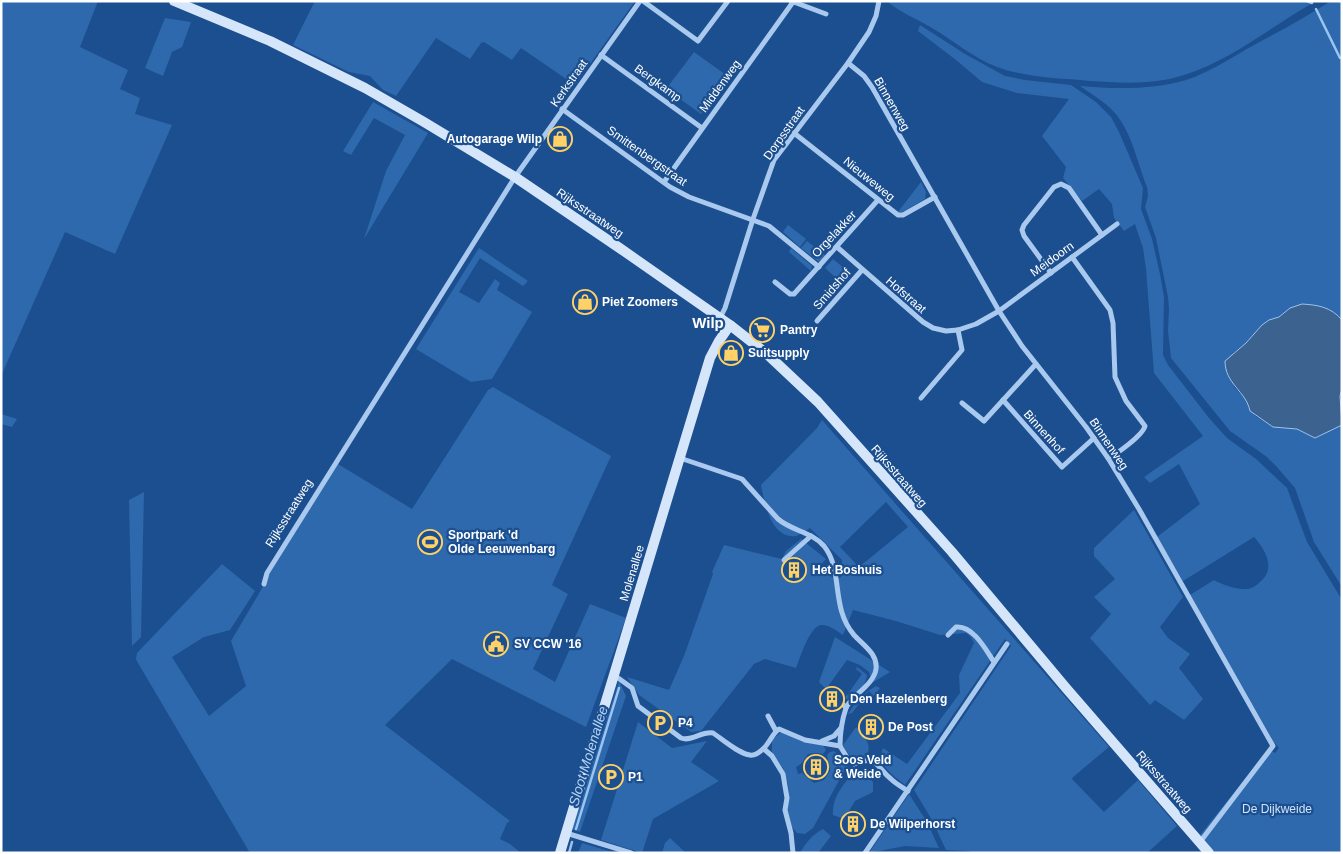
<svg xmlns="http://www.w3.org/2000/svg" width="1343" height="854" viewBox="0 0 1343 854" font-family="Helvetica,sans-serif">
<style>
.green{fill:#2e69ad;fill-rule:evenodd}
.water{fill:#3c6290;stroke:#9cc4f0}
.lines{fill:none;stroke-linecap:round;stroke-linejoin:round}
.stream{stroke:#9cc4f0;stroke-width:2.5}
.minor{stroke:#a9c9ee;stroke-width:5}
.secondary{stroke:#d6e6fa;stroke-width:10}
.labels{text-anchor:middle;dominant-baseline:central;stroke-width:4.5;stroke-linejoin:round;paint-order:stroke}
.street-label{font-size:12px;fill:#fff;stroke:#1b4f8f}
.poi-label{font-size:12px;font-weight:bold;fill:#fff;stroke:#1b4f8f;text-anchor:start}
.park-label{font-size:12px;fill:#cfe3fa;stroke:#1b4f8f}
.water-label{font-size:14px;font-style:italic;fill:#b5d3f5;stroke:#1b4f8f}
.quarter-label{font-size:15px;font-weight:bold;fill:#fff;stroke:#1b4f8f}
</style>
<rect width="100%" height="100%" fill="#1b4f8f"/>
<g class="green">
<path d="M1,1H98L80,47L128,70L120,89L140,98L135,114L172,125L115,254L65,232L1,376Z"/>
<path d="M315,1H635L575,85L521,48L512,60L484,42L481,43L470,59L436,38L396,96L383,90L370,76L349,72L293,45Z"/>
<path d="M887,1H1316C1273,25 1232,60 1184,75C1154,85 1121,83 1090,81C1058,78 1027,78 997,67C973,58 953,40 932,28C919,20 897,11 887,1Z"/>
<path d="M1331,1H1342V320L1340,317L1290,308L1279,317L1269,320L1262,325L1246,343L1233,353L1234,387L1248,401L1255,416L1265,422L1273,427L1297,429L1315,438L1342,425V587L1314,542L1295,488L1276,466L1267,457L1230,431L1171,358L1168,331L1169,309L1168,297L1156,238L1145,207L1148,196L1147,187C1137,162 1132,132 1114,112C1105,102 1091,94 1080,86C1114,89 1153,90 1186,80C1211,72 1232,57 1254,45C1280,31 1306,17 1331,1Z"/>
<path d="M165,18L191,22L182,47L172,52L163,76L145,68Z"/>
<path d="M920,25L965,54L1005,76L1025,80L1071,85L1096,102L1111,117L1119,132L1143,188L1141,209L1152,239L1160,274L1164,297L1163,355L1168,365L1209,418L1227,438L1256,459L1287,488L1307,542L1342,600V853H1215L1200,835L1269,749L1275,753L1279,748L1274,742L1190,595L1214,580C1223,585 1237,590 1248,589C1253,588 1257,585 1261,581C1276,568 1265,549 1254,537L1183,581L1157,537L1200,504L1179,464L1150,483L1144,477L1203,436L1154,373L1146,269L1143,248L1135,224L1124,231L1114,218L1112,204L1099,189L1082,201L1063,178L1066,167L1042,136L1069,99L1017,93L982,82L956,60L918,31Z"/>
<path d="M694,52L729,77L701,114L666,89Z"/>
<path d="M373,102L428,133L364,239L386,171L405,135L374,118L351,155L343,151Z"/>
<path d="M921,182L926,192L925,199L902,212H898Z"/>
<path d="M788,225L806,239L800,247L783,232Z"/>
<path d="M807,241L826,256L819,262L801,248Z"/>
<path d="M479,248L528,281L523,286L480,258L459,292L479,303L495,279L500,283L497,290L532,312L492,379L471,382L416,349Z"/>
<path d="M791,248L812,266L811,271L789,252Z"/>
<path d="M833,259L851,274L843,284L825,268Z"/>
<path d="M493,387L611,456L552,585L568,594L533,669L555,682L590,604L626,618L586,727L452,659L385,725L510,821L507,823L500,839L510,844L521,853H250L138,663L136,659L137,653L222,564L255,591L230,630L204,637L172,657L209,716L246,686L231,641L261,590L269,574L338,464L412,509L488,390Z"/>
<path d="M1,414L17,419L12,427L1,424Z"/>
<path d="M822,420L1109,747L1073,777L1072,779L1104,812L1138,780L1177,826L1147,853H975L969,851L946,850L932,820L914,790L1011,646L1005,639L905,785C894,776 875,764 883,748L907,764L960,693L959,675L974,643L971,637L966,633L940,635L896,621L853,610L843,635C837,631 829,625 822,625C810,625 800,658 796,668L765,659L754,664L701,731L691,732L639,695L627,677L669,690L684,656L713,574L712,572L724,545L782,559L786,551L801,539L826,559L819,567L836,580L841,577L842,560L810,528C806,530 800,535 796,536C771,539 765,504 761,485L818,427V426ZM886,502L908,527L859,567L840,547Z"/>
<path d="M144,492L141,637L132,646L129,500Z"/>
<path d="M1134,510L1183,597L1160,627L1168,638L1190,654L1179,668L1203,699L1184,720L1155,700L1150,705L1090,638L1111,614L1094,597L1115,579L1094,556V548Z"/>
<path d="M835,637L890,672L872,683L869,672L860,665L847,660L826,689L819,682Z"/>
<path d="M857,667L867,675C866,685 857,697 847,699L845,698L862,674L856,669Z"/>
<path d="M619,681L626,696L580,832L572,829Z"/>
<path d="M876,686L880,688L874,696L869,691L852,713L848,714C855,702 864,693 876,686Z"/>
<path d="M638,722L672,748L707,741L691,762L719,781L653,819L642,853L601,840Z"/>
<path d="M856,727L864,733L863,736C871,745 870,750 864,760C852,759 848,756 843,745Z"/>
<path d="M784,732L800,741L823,745L826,750L823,754L816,753L808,754L801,764L796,767L798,774L802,773L814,783L824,780L830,771L827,755L830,752L834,751L844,759L847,766L813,828L805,834L797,833L792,827L787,809L789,795L788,784L783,768L772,752V740L780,733Z"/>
<path d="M864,772L873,782V792L855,801L844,819L833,815C832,798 842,786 853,773Z"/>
<path d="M909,794L927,822L939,848L905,846L869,853Z"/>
<path d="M823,829L831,836L818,853H800C806,842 812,835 823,829Z"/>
<path d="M670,838L686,853H662L665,843Z"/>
<path d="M582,843L615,853H578Z"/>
</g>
<path class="water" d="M1302,304C1318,305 1331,307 1342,320V389L1340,396L1342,425L1315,438L1297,429L1273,427L1250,411C1246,391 1225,384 1225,361L1246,343L1262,325L1269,320L1279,317L1290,308Z"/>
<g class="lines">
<g class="stream">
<path d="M1307,1L1312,3"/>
<path d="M1316,9L1340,58"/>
<path d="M576,829L619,688"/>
<path d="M569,853L572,842"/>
</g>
<g class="minor">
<path d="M643,1L698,41L728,1"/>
<path d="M791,1L826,14"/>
<path d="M601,55L702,128"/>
<path d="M848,63L864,76L872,87L999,311L1022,346L1086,427L1108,458L1139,509L1273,746L1200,842"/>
<path d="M562,109L670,187L689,197L769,226L819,267"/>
<path d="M794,133L898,215H903L935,197"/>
<path d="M664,182L793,2"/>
<path d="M837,247L923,322L933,328L946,331L958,330L976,324L999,311L1117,224"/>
<path d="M1072,257L1110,310L1113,323L1115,377L1126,401L1145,426C1143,435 1117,454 1108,458"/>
<path d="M1051,273L1024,236L1022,230L1024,225L1054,187L1061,184L1069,188L1102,235"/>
<path d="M775,282L790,294H794L878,200"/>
<path d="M720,318L725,308L753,219L774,160L848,63L869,32L876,16L879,1"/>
<path d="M817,321L862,270"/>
<path d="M921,398L962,350L958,330"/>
<path d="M1003,400L1062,467L1094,438"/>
<path d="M962,403L984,421L1036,364"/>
<path d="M680,458L742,479L778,519C792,531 812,532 824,546C844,571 830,607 854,635C863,645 878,654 876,669C874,685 850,697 846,708C842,720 840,733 840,746"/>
<path d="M784,560L811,536"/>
<path d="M264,584L267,573L515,177L640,1"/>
<path d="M948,635L956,627C973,625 986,650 994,662"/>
<path d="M614,675L632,688L638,706L681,738C692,742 701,731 713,733C722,739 739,754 750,755C755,756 761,751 764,748C770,742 772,734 779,729L805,740L840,746L848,759L854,764C878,754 876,767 891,779C896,784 902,787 908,791"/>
<path d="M841,702L846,708"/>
<path d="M768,716L776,731"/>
<path d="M822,741L834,736L841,728"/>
<path d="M764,749L772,756L783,774L787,798L785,810L791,833L793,853"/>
<path d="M566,833L631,853"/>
<path d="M865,853L1007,644"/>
</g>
<g class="secondary">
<path d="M174,1L270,41L365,88L424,122L515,177L621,249L730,325L767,354L818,402L952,552L1066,688L1209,853"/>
<path d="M560,853L710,358L719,341L730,325"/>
</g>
</g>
<defs>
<symbol id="shop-ring" viewBox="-11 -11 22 22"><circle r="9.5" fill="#1b4f8f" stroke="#ffd166" stroke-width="1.5"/><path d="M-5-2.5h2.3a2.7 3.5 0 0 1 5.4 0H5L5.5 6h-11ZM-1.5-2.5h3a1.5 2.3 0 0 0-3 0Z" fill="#ffd166"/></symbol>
<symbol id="supermarket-ring" viewBox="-11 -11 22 22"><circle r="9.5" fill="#1b4f8f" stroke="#ffd166" stroke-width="1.5"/><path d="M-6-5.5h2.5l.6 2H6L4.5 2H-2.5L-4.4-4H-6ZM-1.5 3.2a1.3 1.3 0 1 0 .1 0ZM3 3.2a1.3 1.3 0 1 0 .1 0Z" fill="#ffd166"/></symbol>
<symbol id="stadium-ring" viewBox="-11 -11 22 22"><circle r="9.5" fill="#1b4f8f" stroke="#ffd166" stroke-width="1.5"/><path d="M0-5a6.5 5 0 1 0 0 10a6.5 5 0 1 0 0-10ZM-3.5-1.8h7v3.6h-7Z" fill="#ffd166"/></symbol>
<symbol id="building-ring" viewBox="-11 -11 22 22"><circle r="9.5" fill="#1b4f8f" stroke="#ffd166" stroke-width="1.5"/><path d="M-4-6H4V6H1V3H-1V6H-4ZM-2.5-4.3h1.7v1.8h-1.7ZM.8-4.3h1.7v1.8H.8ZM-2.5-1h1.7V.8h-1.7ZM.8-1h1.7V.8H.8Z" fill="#ffd166"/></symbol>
<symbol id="civic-ring" viewBox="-11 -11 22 22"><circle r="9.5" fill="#1b4f8f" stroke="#ffd166" stroke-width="1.5"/><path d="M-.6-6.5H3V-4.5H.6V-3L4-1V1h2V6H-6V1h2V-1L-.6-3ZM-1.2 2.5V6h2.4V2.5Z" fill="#ffd166"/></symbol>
<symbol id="parking-ring" viewBox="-11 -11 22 22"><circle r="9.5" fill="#1b4f8f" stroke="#ffd166" stroke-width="1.5"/><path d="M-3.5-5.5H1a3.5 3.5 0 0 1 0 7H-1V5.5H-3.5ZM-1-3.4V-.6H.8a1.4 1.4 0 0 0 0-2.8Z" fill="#ffd166"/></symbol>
</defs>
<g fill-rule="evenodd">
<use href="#shop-ring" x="546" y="125" width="28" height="28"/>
<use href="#shop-ring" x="571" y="288" width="28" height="28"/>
<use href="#supermarket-ring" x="748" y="316" width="28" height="28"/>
<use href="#shop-ring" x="717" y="339" width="28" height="28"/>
<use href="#stadium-ring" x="416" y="528" width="28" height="28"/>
<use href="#building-ring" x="780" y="556" width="28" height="28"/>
<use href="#civic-ring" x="482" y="630" width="28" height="28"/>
<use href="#building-ring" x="818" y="685" width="28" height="28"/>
<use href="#parking-ring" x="646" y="709" width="28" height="28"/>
<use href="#building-ring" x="857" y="713" width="28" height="28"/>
<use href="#building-ring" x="802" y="753" width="28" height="28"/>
<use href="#parking-ring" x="597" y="763" width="28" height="28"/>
<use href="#building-ring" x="839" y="810" width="28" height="28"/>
</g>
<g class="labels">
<g class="street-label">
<text transform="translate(569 83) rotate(-55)">Kerkstraat</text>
<text transform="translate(658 83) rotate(36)">Bergkamp</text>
<text transform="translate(720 86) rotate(-54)">Middenweg</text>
<text transform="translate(892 104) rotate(60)">Binnenweg</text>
<text transform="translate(784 133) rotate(-55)">Dorpsstraat</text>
<text transform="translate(647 156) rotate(35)">Smittenbergstraat</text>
<text transform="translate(869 179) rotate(39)">Nieuweweg</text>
<text transform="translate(590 213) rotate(34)">Rijksstraatweg</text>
<text transform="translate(834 234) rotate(-47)">Orgelakker</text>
<text transform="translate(1052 259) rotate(-36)">Meidoorn</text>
<text transform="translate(832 289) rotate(-49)">Smidshof</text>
<text transform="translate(906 295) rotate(41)">Hofstraat</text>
<text transform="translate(1044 432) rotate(48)">Binnenhof</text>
<text transform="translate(1109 444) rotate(56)">Binnenweg</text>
<text transform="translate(899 476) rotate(49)">Rijksstraatweg</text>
<text transform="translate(289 513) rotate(-58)">Rijksstraatweg</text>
<text transform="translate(632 573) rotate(-73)">Molenallee</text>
<text transform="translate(1164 782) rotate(49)">Rijksstraatweg</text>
</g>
<g class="poi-label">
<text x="542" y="139" text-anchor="end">Autogarage Wilp</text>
<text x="602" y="302">Piet Zoomers</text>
<text x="780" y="330">Pantry</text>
<text x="748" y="353">Suitsupply</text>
<text x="448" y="535">Sportpark 'd<tspan x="448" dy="14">Olde Leeuwenbarg</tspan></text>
<text x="812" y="570">Het Boshuis</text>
<text x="514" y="644">SV CCW '16</text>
<text x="850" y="699">Den Hazelenberg</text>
<text x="678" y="723">P4</text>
<text x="888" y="727">De Post</text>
<text x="834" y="760">Soos Veld<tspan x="834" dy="14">&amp; Weide</tspan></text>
<text x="628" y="777">P1</text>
<text x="870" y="824">De Wilperhorst</text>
</g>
<g class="park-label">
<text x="1277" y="809">De Dijkweide</text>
</g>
<g class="water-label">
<text transform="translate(588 756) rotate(-73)">Sloot Molenallee</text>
</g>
<g class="quarter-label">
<text x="708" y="322">Wilp</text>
</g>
</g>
<rect width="1343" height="854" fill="none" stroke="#ffffff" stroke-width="5"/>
</svg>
